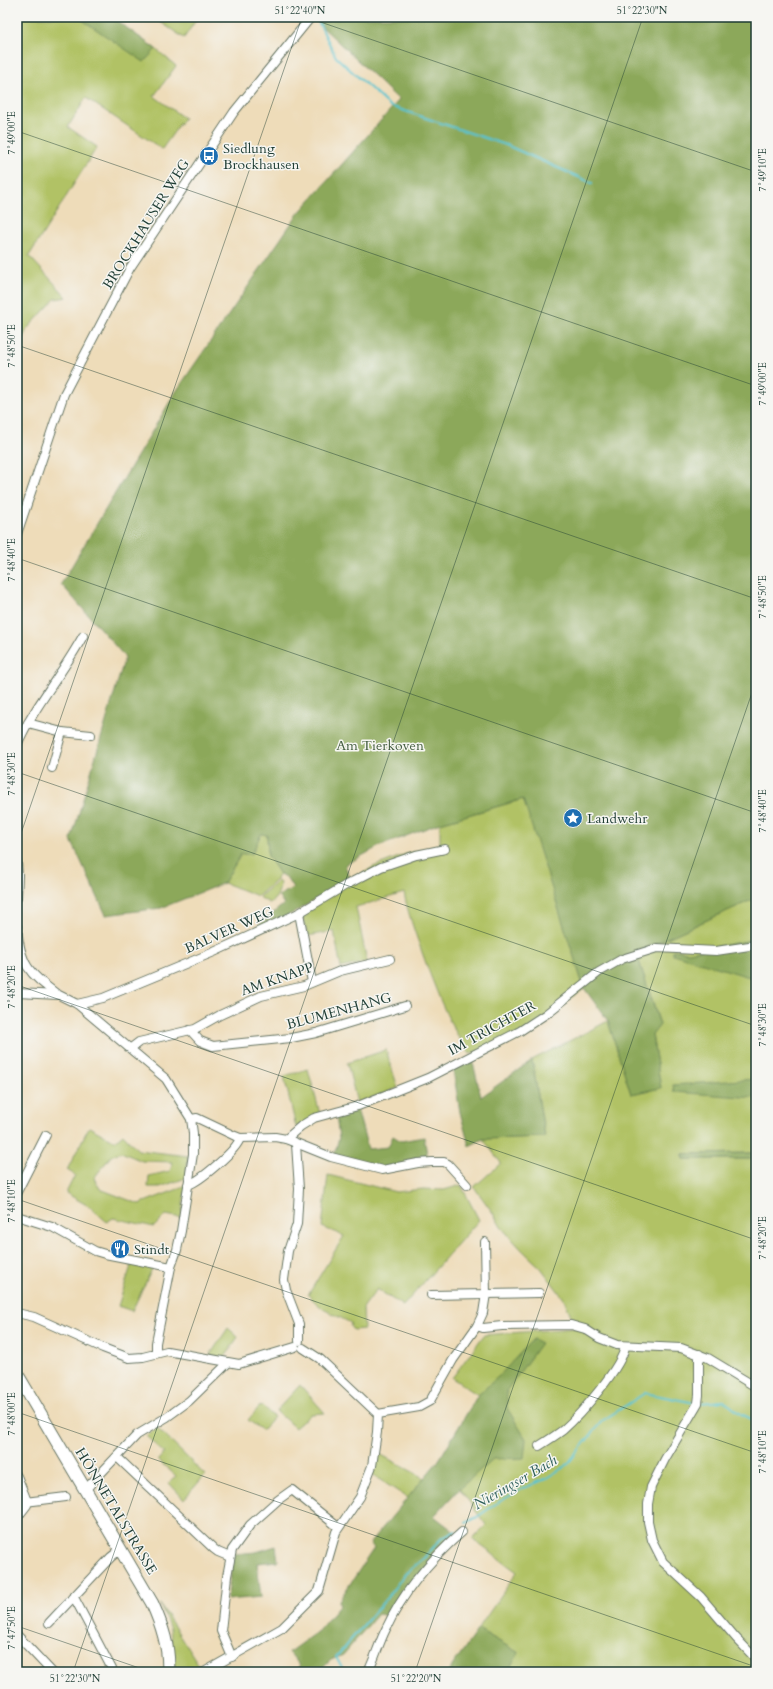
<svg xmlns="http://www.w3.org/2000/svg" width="773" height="1689" viewBox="0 0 773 1689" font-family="Cardo,serif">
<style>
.green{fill:#b1c265;stroke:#68804c}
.forest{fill:#8ca85a;stroke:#567247}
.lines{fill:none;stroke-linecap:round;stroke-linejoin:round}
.stream{stroke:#57c4d0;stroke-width:2}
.street-casing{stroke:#677563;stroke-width:10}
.secondary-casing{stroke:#677563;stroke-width:14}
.street{stroke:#fff;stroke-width:8}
.secondary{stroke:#fff;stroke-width:12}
.ticks{fill:none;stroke:#1f3d34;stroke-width:1;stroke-opacity:0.45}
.labels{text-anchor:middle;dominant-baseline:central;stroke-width:3;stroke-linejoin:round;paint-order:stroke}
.poi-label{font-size:14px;fill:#1f3d34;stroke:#f6f6f2;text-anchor:start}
.street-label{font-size:14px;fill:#1f3d34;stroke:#f6f6f2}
.park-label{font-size:14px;fill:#445e40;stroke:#f6f6f2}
.water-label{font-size:15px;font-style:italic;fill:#2d5f5b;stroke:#f6f6f2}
.neatline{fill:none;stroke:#1f3d34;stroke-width:1.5}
.ticks-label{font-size:10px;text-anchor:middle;fill:#1f3d34}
</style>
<rect width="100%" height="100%" fill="#f6f6f2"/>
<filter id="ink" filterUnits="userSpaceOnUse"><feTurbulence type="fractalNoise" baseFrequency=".025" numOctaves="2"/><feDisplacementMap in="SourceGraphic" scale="8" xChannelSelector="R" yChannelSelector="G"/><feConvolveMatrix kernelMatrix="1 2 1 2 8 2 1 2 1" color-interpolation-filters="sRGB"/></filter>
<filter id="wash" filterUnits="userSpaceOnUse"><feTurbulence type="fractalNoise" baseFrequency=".012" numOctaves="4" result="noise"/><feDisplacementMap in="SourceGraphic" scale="16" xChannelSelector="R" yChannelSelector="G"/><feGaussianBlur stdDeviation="0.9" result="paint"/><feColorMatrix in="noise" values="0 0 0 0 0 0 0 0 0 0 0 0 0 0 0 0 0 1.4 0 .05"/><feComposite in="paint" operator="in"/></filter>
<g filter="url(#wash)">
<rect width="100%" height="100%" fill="#eedcb9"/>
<g class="green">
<path d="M17,17H119L117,21L156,49L176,66L154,96L184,118L162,149L86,98L68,127L97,147L29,256L67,297L55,299L27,329L17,350Z"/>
<path d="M153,17H198L184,38Z"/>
<path d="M524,799L584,988L524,1033L470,1054C450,1027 440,1000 428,969C419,943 409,919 404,893L356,907L367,962L341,968L334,931L308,936L301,913L373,867L409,853L440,846V823Z"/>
<path d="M261,833L267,835L268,856L280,874L276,880L258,896L224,883L241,854Z"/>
<path d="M278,881L280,883C280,890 277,900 269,903L259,897Z"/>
<path d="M756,898V1153L683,1154L684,1159H756V1672H507L519,1653L478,1629L517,1572L472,1539L486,1525L439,1460L478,1395L452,1378L484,1335L575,1328L572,1318L564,1299L541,1268L522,1250L501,1227L493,1213L474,1187L501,1163L483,1139L545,1137L532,1060L608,1021L631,1094L661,1088L652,1035L660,1024L636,952Z"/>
<path d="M386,1050L398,1088L357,1103L347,1063Z"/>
<path d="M308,1069L320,1114L296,1127L284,1076Z"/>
<path d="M89,1127L115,1141L123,1134L138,1150L188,1156L186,1178L160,1187H148L149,1176L170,1171L173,1162L142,1161L121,1152L111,1156L94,1178L100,1189L139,1204L186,1186L181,1218L166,1215L154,1227L113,1218L107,1222L90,1207L66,1193L75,1175L67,1170Z"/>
<path d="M328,1175L396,1192L423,1189L444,1190L461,1185L479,1220L403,1306L377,1289L363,1308L364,1329L353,1330L350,1326L351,1323L323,1309L308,1295L344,1236L322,1227Z"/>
<path d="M132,1263L153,1267L132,1311L118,1306Z"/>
<path d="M228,1328L238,1337L223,1359L210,1355Z"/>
<path d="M300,1385L325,1413L311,1414L295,1428L276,1411Z"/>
<path d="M261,1405L274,1417L262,1430L248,1420Z"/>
<path d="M157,1428L205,1475L184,1499L169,1483L176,1476L158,1460L164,1453L146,1436Z"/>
<path d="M376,1452L424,1478L408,1498L371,1474Z"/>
<path d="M160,1604L200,1667L191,1671L175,1670L170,1629Z"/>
</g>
<g class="forest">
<path d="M78,17H119L117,21L156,49L144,62Z"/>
<path d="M315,17H756V898L636,952L660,1025L652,1035L661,1088L631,1094L608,1021L584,988L523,799L440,823L380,846L345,865L350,878L297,911L259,929L256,927L284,904L278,896L293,888L287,878L280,874L268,856L267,835L261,834L252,854H241L224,883L161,908L106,915L71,840L125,657L61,584L175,393L297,215L399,100L314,19Z"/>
<path d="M756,939V979L673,954V950L689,952Z"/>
<path d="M472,1058L481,1097L532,1060L545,1137L483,1139L469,1146L460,1112L453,1070Z"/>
<path d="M756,1079V1098L674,1092L673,1085Z"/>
<path d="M357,1109L368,1149L388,1147L393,1136L401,1141L424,1137L428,1160L383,1168L334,1155L339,1138L336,1116Z"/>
<path d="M756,1153V1159H684L683,1154Z"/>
<path d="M533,1339L541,1343L507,1390V1408L526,1439L524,1458L493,1459L460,1488L434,1516L456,1533L388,1616L378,1614L343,1655L331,1660L319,1672H296L300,1666L289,1652L318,1631L340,1605L338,1602L374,1548L370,1543L439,1460L478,1395L500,1375Z"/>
<path d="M276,1546L278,1561L257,1563L261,1597L227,1600L234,1554L256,1552Z"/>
<path d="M478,1629L519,1653L507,1672H448Z"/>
</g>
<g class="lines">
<g class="stream">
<path d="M319,23L336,57L390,106L506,145L592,183"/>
<path d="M699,1403L724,1401L741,1414L756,1421"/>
<path d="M466,1523L477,1517L497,1503L524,1488L543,1480L566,1466L602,1421L645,1393L695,1403"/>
<path d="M344,1672L336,1657L386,1599L405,1574L424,1558L441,1539L456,1531"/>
</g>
</g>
</g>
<g filter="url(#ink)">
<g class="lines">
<defs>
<g id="street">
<path d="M17,534L64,394L130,268L234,112L311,17"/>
<path d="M28,723L62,732L52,768"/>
<path d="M62,732L91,735"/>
<path d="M17,745C34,706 63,673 83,636"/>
<path d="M17,862L18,875L17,898"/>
<path d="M299,913L312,982"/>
<path d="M17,926C20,964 28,973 58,995"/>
<path d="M17,993L59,995L77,1004L166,1079L191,1119L197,1118L235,1136L240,1138L275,1137L286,1139L331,1157L382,1170L418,1163L432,1162H444L448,1164L467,1185"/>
<path d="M77,1004L103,998L214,952L299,913L346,885L381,867L416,855L445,849"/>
<path d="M190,1030L200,1041L213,1046L291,1038L316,1033L405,1006"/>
<path d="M131,1048L139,1042L195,1029L220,1015L261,996L304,986L340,971L390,959"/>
<path d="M286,1139L301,1126L314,1118L358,1106L428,1078L520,1031L546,1014L599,972L622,959L657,948L716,951L756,945"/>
<path d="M296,1144L299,1189L297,1224L288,1251L284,1280L286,1290L299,1324V1341"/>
<path d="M188,1185C200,1181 237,1150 240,1138"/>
<path d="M17,1192L46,1135"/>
<path d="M17,1216L52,1227L95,1251L105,1254L171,1267"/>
<path d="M431,1295L486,1294L485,1242"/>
<path d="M17,1313L34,1317L103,1348L129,1358L143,1357L167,1351L239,1364L295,1347"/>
<path d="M477,1326L483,1328L502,1326L571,1325L585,1329L599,1338L617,1345L681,1348L708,1358L756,1387"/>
<path d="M303,1348L320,1359L378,1414"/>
<path d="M156,1353V1343L171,1267L177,1250L181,1231L193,1154V1133L191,1119"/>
<path d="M699,1354V1395L698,1403L665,1459L651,1487L648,1504V1522L652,1540L663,1562L701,1597L736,1638L756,1659"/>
<path d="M539,1446C547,1441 555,1436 563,1430C579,1416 623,1366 625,1346"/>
<path d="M117,1457L214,1549L218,1552L230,1557"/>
<path d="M17,1476L27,1501V1505L17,1518"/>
<path d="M85,1490L137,1435L167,1417L189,1401L228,1363"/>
<path d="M17,1503L66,1497"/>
<path d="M72,1598L76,1601L112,1669L113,1672"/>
<path d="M49,1623L111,1557L121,1549"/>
<path d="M17,1635L52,1672"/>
<path d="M232,1657L221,1631L227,1576L232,1550L250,1525L278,1500L292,1490L338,1527"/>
<path d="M204,1672L282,1628L319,1591L336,1532L360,1497L372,1466L377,1432L378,1414L419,1407L430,1401L453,1360L477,1326L483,1313L486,1294L539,1293"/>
<path d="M368,1672C375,1658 379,1643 386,1629C403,1592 431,1559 462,1532"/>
</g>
<path id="secondary" d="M17,1374L152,1603C162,1625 170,1648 168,1672"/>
</defs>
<use href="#street" class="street-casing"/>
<use href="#secondary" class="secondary-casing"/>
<use href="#street" class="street"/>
<use href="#secondary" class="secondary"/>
</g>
</g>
<path class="ticks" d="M306,17L756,172M17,131L756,386M17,345L756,599M17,558L756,813M17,772L756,1026M17,845L302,17M17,985L756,1240M17,1199L756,1453M17,1412L756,1667M17,1626L151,1672M73,1672L643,17M415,1672L756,681"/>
<defs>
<symbol id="bus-disc" viewBox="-11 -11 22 22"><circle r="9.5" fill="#1f6fb2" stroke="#f6f6f2"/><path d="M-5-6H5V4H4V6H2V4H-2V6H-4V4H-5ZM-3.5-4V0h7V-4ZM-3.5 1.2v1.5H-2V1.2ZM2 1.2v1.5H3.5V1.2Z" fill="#fff"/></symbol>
<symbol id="sight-disc" viewBox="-11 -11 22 22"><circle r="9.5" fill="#1f6fb2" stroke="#f6f6f2"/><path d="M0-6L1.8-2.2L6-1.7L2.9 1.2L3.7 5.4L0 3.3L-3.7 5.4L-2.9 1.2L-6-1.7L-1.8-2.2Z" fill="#fff"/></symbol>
<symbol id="restaurant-disc" viewBox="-11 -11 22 22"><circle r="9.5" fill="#1f6fb2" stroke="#f6f6f2"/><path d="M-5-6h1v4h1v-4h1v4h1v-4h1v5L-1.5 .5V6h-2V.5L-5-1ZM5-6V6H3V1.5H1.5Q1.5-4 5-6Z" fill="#fff"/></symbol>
</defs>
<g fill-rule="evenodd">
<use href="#bus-disc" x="198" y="145" width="22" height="22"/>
<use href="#sight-disc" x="562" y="807" width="22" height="22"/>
<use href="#restaurant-disc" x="109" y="1238" width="22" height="22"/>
</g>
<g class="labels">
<g class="poi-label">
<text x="223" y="148">Siedlung<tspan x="223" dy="16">Brockhausen</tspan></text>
<text x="587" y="818">Landwehr</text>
<text x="134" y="1249">Stindt</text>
</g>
<g class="street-label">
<text transform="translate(146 224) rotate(-58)">BROCKHAUSER WEG</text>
<text transform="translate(229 930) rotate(-24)">BALVER WEG</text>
<text transform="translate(277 979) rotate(-19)">AM KNAPP</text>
<text transform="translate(339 1011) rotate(-15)">BLUMENHANG</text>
<text transform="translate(492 1028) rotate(-29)">IM TRICHTER</text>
<text transform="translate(116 1511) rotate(59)">HÖNNETALSTRASSE</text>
</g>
<g class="park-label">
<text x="380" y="745">Am Tierkoven</text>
</g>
<g class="water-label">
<text transform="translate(515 1482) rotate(-30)">Nieringser Bach</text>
</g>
</g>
<rect width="773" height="1689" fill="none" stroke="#f6f6f2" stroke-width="44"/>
<rect x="22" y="22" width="729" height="1645" class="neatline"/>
<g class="ticks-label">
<text x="300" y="14">51°22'40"N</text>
<text x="642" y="14">51°22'30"N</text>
<text transform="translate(11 133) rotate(-90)" y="4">7°49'00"E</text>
<text transform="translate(762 170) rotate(-90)" y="4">7°49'10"E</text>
<text transform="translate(11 346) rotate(-90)" y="4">7°48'50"E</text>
<text transform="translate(762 384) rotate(-90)" y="4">7°49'00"E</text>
<text transform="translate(11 560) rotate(-90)" y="4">7°48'40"E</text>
<text transform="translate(762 597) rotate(-90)" y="4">7°48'50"E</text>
<text transform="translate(11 774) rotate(-90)" y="4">7°48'30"E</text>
<text transform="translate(762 811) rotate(-90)" y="4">7°48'40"E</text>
<text transform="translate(11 987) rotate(-90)" y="4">7°48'20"E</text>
<text transform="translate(762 1025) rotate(-90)" y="4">7°48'30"E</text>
<text transform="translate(11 1201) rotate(-90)" y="4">7°48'10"E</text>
<text transform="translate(762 1238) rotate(-90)" y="4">7°48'20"E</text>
<text transform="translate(11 1414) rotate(-90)" y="4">7°48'00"E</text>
<text transform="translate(762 1452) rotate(-90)" y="4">7°48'10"E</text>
<text transform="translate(11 1628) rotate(-90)" y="4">7°47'50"E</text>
<text x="75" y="1682">51°22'30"N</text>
<text x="416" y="1682">51°22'20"N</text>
</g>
</svg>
